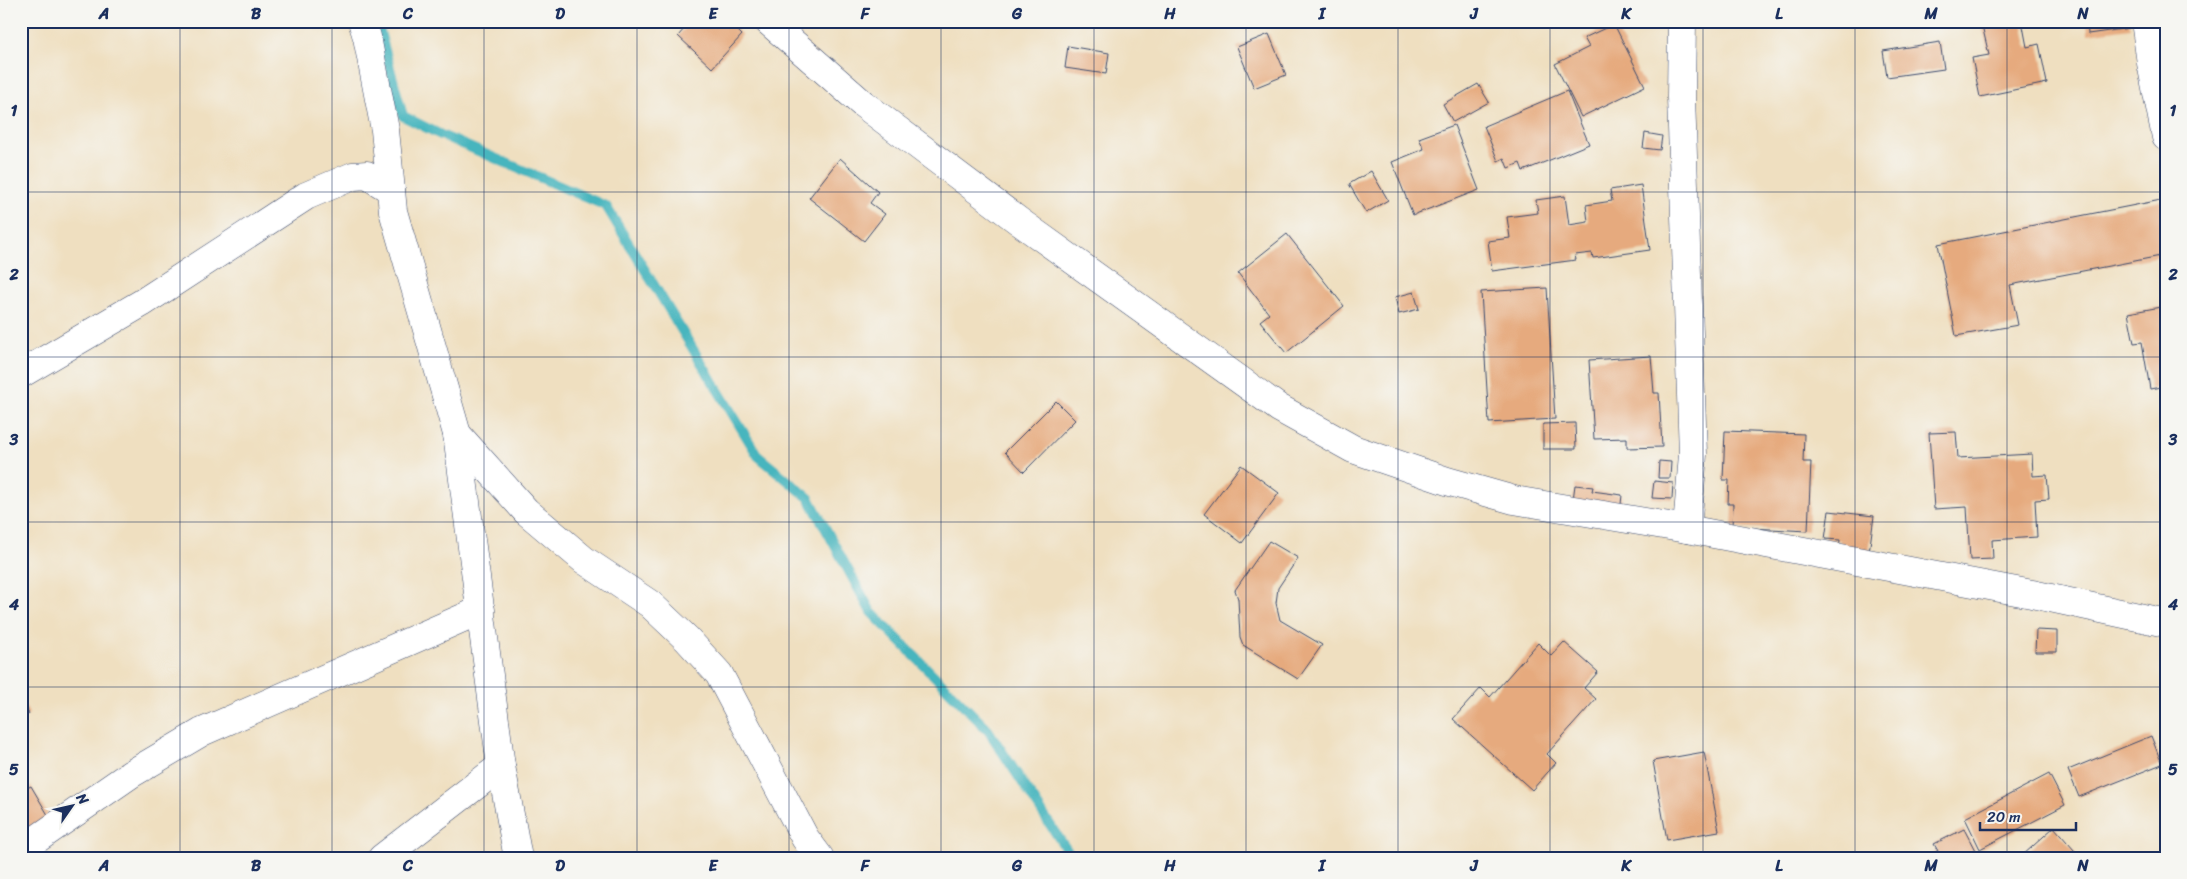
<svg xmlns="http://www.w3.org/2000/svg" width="2187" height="879" viewBox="0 0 2187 879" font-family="Sriracha,sans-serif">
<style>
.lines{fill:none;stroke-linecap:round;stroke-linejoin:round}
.stream{stroke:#46b5be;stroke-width:10}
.building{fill:#e6aa7e}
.minor-casing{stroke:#3b496d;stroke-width:29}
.minor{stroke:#fff;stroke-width:28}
.grid{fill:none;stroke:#1b2f5e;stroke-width:1;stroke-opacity:0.55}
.neatline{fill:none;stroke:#1b2f5e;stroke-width:2}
.grid-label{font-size:16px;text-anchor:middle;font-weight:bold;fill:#1b2f5e}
</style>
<rect width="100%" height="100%" fill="#f6f6f2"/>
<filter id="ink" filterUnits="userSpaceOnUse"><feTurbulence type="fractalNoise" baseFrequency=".02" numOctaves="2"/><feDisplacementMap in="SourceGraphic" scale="10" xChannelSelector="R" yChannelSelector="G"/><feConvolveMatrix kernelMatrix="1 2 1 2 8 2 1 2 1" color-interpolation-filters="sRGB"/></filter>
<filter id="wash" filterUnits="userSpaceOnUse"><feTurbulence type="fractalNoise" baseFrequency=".0096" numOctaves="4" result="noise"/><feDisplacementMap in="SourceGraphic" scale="20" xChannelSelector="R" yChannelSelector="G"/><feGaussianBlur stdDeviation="1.12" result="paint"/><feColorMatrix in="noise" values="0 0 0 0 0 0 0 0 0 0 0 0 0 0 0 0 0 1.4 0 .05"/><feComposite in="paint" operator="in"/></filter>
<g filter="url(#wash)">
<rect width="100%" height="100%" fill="#efdfc0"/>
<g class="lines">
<path class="stream" d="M377,21L403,116L441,135L606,206L758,456L809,498L871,612L988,730L1072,858"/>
</g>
<g id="blocks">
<g class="building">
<path d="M691,21H728L742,35L712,68L678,36Z"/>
<path d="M1981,21H2022L2027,47L2039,44L2047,83L1980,97L1972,58L1989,55Z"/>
<path d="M2087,21H2129L2130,28L2088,34Z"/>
<path d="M1614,24L1645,86L1581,117L1555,64L1589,47L1584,38Z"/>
<path d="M1269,34L1286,75L1254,88L1237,47Z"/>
<path d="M1940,42L1944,69L1887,77L1883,51Z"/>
<path d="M1068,46L1109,53L1106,74L1065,68Z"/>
<path d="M1478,84L1489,102L1453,122L1443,104Z"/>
<path d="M1567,91L1589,144L1523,171L1520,163L1508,168L1504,158L1498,161L1484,126Z"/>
<path d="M1454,125L1479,190L1413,215L1392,162L1424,149L1419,138Z"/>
<path d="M1645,133L1662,136L1660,150L1643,148Z"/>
<path d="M840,158L878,192L870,203L885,214L864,241L809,198Z"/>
<path d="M1371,171L1388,200L1366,213L1349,184Z"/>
<path d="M1641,185L1650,250L1593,258L1592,253L1575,255L1576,260L1492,271L1488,241L1510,238L1507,217L1538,213L1536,200L1565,196L1569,225L1588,222L1586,205L1612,201L1610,190Z"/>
<path d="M2161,200L2166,222V255L2010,285L2018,325L1956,336L1938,244Z"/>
<path d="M1287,234L1344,306L1286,353L1260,321L1269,314L1238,273Z"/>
<path d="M1547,288L1555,419L1489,423L1481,292Z"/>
<path d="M1414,292L1419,309L1399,314L1395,297Z"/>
<path d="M2166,306V386L2150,389L2142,342L2134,343L2128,313Z"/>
<path d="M1651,356L1654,393H1659L1662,447L1627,448V438L1594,439L1589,360Z"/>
<path d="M1056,401L1075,420L1024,472L1005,452Z"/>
<path d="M1575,423L1576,449H1543V424Z"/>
<path d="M1725,431L1804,434L1803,462H1811L1808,531L1732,527L1733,504H1728L1729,480H1723Z"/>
<path d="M1956,432L1958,458L2032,454L2033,476L2047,475L2049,499L2035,500L2037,537L1992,540L1993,559L1970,560L1967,507L1934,509L1929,433Z"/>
<path d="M1659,461L1671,462L1670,478H1658Z"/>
<path d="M1241,465L1279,493L1242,543L1204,514Z"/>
<path d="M1654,481L1673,483L1672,499L1652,498Z"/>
<path d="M1575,485L1593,487L1592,491L1622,495L1620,513L1572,507Z"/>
<path d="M1829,511L1874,516L1869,553L1839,550L1840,540L1825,539Z"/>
<path d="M1269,541L1298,558L1278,588L1276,603L1280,620L1322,645L1298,679L1243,645L1240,637L1238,599L1235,590Z"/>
<path d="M2036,630L2057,631V652H2035Z"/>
<path d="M1564,642L1598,672L1584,688L1596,699L1547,754L1556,763L1532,790L1453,719L1481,688L1490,697L1538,643L1551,656Z"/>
<path d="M21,697L29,714L21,718Z"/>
<path d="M2151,736L2162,764L2079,797L2068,770Z"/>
<path d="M1704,752L1719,831L1667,840L1653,761Z"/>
<path d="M2049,774L2065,805L1980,849L1965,818Z"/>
<path d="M31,786L54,825L21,844V791Z"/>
<path d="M2054,827L2081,858H2023L2022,856Z"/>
<path d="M1964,829L1979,858H1924L1938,851L1934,844Z"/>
</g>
</g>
</g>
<g filter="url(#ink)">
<use href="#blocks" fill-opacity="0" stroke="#3b496d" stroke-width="1"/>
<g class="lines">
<defs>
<g id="minor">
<path d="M362,21L367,37L385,130L393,211L457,434L501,766L518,858"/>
<path d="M768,21L863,104L1020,222L1279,408L1353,449L1447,481L1514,500L1687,529L2032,594L2166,623"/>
<path d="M1682,21L1681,97L1693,454L1687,529"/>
<path d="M2145,21L2151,63L2166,137"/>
<path d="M21,374L142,303L306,196L353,176L367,175L391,190"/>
<path d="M457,434L526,511L584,560L650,604L687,639L719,674L805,838L820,858"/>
<path d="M21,850L131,774L202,732L481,610"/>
<path d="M382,858L501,766"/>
</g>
</defs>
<use href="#minor" class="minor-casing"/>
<use href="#minor" class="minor"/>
</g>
</g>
<path class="grid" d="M180,21V858M332,21V858M484,21V858M637,21V858M789,21V858M941,21V858M1094,21V858M1246,21V858M1398,21V858M1550,21V858M1703,21V858M1855,21V858M2007,21V858M21,192H2166M21,357H2166M21,522H2166M21,687H2166"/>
<rect width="2187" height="879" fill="none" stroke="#f6f6f2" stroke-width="55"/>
<g transform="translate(72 806) rotate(56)" stroke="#f6f6f2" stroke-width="4" paint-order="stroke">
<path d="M0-4L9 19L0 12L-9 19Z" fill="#1b2f5e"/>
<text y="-8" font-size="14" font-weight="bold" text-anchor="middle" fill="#1b2f5e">N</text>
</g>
<path d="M1980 822v8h96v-8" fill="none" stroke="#1b2f5e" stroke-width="2.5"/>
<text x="1987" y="822" font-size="15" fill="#1b2f5e" stroke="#f6f6f2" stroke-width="4" paint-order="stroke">20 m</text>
<rect x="28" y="28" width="2132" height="824" class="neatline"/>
<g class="grid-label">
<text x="104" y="19">A</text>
<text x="256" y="19">B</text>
<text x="408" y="19">C</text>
<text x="560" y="19">D</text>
<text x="713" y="19">E</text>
<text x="865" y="19">F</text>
<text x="1017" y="19">G</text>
<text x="1170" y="19">H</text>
<text x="1322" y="19">I</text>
<text x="1474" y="19">J</text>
<text x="1626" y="19">K</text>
<text x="1779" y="19">L</text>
<text x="1931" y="19">M</text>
<text x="2083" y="19">N</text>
<text x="14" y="116">1</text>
<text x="2173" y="116">1</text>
<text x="14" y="280">2</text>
<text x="2173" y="280">2</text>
<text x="14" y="445">3</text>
<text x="2173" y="445">3</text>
<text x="14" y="610">4</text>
<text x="2173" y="610">4</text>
<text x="14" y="775">5</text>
<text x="2173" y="775">5</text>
<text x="104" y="871">A</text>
<text x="256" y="871">B</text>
<text x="408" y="871">C</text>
<text x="560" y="871">D</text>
<text x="713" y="871">E</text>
<text x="865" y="871">F</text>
<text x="1017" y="871">G</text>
<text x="1170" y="871">H</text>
<text x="1322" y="871">I</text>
<text x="1474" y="871">J</text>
<text x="1626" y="871">K</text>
<text x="1779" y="871">L</text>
<text x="1931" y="871">M</text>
<text x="2083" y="871">N</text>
</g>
</svg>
